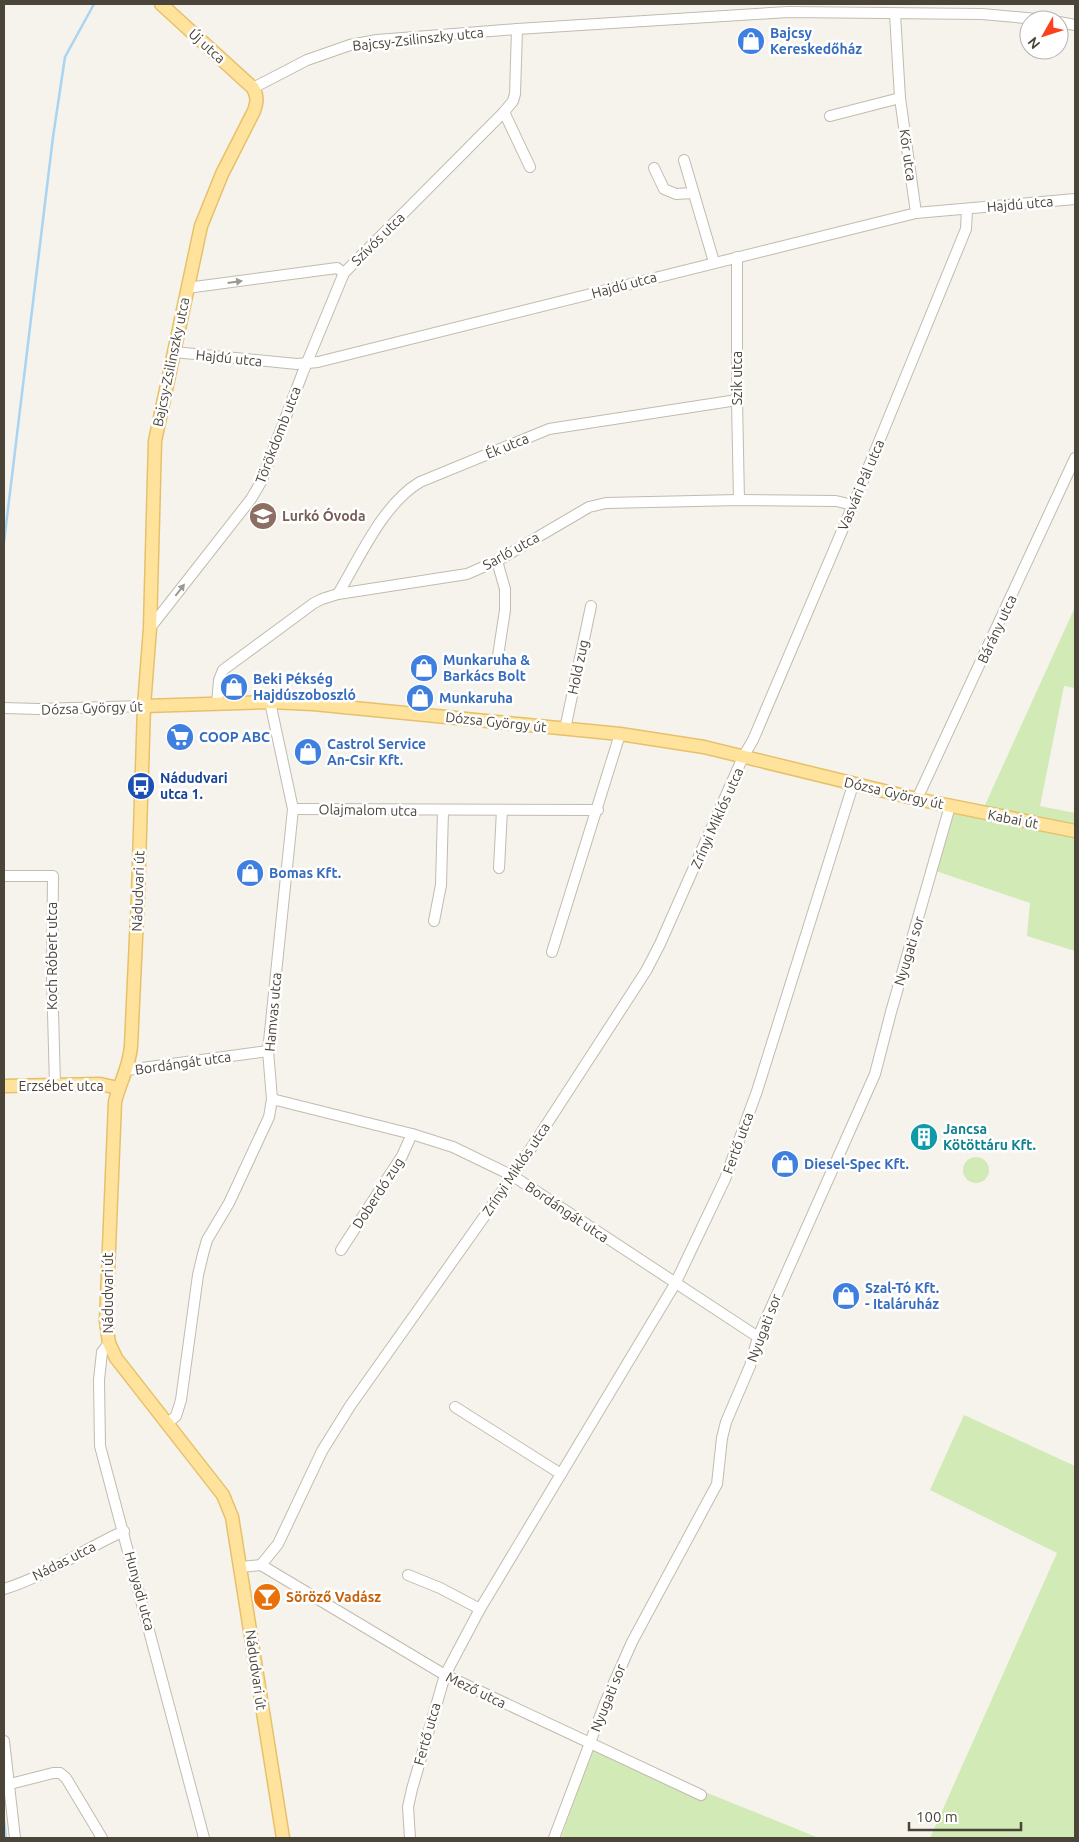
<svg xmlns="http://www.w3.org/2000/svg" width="1079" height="1842" viewBox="0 0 1079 1842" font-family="Ubuntu,sans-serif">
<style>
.green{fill:#d2eab5}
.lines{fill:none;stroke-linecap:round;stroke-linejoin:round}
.stream{stroke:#a9d4f2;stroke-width:2.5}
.minor-casing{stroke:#c2bbae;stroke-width:12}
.major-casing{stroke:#e6c16a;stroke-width:15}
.minor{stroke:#fff;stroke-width:10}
.major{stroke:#ffe39c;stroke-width:12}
.oneway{fill:#9c9892}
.labels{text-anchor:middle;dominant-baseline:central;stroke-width:5;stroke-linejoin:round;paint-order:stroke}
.shop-label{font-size:14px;font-weight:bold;fill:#366cbe;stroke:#fff;text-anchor:start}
.street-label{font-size:14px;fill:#4b4439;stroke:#fff}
.education-label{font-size:14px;font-weight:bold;fill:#785e54;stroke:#fff;text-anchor:start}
.transit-label{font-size:14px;font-weight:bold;fill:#164399;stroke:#fff;text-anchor:start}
.culture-label{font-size:14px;font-weight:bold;fill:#0d838f;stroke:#fff;text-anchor:start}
.food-label{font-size:14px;font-weight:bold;fill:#c56008;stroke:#fff;text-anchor:start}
</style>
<rect width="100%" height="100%" fill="#f6f3ec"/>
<g class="green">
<path d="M1075,607V688L1064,686L1040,806L1075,813V951L1027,936L1030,903L936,871L957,800L985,805Z"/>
<circle cx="976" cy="1170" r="13"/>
<path d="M964,1415L1075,1466V1838H930L1057,1553L930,1490Z"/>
<path d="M593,1747L819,1838H561Z"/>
</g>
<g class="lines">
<g class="stream">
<path d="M4,542L53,137L65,57L94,4"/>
<path d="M4,1820L6,1838"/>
</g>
<defs>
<g id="minor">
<path d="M895,14L900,98L916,213"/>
<path d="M1059,22L1075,25"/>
<path d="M253,88L307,60L350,45L377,40L517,29L788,12L982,14L1047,20"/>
<path d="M504,112L530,167"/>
<path d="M830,116L900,98"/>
<path d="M684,160L714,262"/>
<path d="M654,168L664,189L676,194L693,193"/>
<path d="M737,257V400L739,500"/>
<path d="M187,288L337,268L344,273"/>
<path d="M174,352L297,364L318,362L916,213L1075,199"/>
<path d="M497,561L505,589V610L498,656"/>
<path d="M338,594C360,557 383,504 420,482L549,429L737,400"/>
<path d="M150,628L251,499L261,482L303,372L344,273L504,112L513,101L515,94L517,29"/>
<path d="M217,704L219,680L223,670L314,603L322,599L338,594L467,574L497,561L589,507L606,503L739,500L836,501L853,505"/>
<path d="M4,708L38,709L144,706"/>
<path d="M565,729L591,606"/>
<path d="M917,799L1075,458"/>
<path d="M293,809L598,810"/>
<path d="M499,868L502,810"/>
<path d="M4,876H53L52,976L55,1085"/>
<path d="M434,921L441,885L443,811"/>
<path d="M552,952L620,734"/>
<path d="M127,1070L268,1051"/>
<path d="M272,1099L412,1134L453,1147L513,1176L758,1337"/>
<path d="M341,1250L402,1156L412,1134"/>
<path d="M109,1343L102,1352L99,1380L100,1446L204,1838"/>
<path d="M455,1407L561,1474"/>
<path d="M168,1423L176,1416L181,1400L198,1275L203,1254L207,1240L229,1203L269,1117L272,1099L268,1051L293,809L270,702"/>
<path d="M261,1565L278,1544L322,1451L350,1406L513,1176L646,971L660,944L743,757L753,740L853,505L966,229L967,209"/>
<path d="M261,1565L445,1675L701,1795"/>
<path d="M241,1567L261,1565"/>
<path d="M408,1575L440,1588L480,1609"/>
<path d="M4,1589C46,1576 84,1549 124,1531"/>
<path d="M4,1741L15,1838"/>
<path d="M10,1784L53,1773H60L66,1778L102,1838"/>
<path d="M410,1838L408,1807L412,1789L445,1675L480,1609L675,1284L725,1179L757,1091L853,785"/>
<path d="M554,1838L605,1703L632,1642L717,1484L722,1438L726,1422L750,1366L758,1337L875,1074L891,1012L950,806"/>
</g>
<g id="major">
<path d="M161,4L253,88C258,97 257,102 254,111L222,174L201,226L155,441L150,628L144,706L138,895L131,1046C129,1069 120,1081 115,1102L106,1321L109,1343L116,1358L223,1495L232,1517L283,1838"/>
<path d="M144,706L270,702L313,704L620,734L704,747L917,799L1075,831"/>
<path d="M4,1086L100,1084L118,1088"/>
</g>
</defs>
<use href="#minor" class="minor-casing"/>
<use href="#major" class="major-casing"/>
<use href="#minor" class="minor"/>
<use href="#major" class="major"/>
</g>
<defs><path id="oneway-solid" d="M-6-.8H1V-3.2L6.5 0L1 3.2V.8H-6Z" transform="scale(1.25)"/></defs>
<g class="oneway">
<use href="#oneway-solid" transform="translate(235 282) rotate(-8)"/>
<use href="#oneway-solid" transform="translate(180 590) rotate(-52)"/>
</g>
<defs>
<symbol id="shop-disc" viewBox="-11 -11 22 22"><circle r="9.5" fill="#3f7fe0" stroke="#fff"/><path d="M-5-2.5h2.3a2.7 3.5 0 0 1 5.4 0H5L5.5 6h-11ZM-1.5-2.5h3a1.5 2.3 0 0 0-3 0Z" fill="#fff"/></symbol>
<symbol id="school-disc" viewBox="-11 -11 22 22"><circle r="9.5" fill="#8d6e63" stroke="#fff"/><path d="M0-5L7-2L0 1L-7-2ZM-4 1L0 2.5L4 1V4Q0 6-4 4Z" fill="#fff"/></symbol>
<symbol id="supermarket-disc" viewBox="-11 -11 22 22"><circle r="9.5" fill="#3f7fe0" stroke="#fff"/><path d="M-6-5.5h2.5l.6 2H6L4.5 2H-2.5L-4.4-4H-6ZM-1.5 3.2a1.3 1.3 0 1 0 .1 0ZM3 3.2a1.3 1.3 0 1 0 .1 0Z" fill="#fff"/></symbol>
<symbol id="bus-disc" viewBox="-11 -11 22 22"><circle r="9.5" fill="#1a4fb4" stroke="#fff"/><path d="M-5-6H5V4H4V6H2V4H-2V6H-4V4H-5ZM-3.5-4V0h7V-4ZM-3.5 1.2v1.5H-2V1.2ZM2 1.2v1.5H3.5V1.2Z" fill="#fff"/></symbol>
<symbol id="building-disc" viewBox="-11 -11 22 22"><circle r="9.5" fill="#0f9aa8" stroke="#fff"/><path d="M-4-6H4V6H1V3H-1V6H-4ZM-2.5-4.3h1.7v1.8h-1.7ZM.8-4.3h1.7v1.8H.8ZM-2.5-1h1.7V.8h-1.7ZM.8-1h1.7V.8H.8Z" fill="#fff"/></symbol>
<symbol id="bar-disc" viewBox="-11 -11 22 22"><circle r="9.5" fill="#e8710a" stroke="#fff"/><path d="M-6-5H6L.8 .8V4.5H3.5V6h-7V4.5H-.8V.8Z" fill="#fff"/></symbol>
</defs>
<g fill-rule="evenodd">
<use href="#shop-disc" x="735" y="25" width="32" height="32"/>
<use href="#school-disc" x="247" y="500" width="32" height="32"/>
<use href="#shop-disc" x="408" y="652" width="32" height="32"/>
<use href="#shop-disc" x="218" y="671" width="32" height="32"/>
<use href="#shop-disc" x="404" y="682" width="32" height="32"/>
<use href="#supermarket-disc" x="164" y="721" width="32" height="32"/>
<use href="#shop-disc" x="292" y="736" width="32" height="32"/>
<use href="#bus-disc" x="125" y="770" width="32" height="32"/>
<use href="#shop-disc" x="234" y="857" width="32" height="32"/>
<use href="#building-disc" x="908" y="1121" width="32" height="32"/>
<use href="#shop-disc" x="769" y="1148" width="32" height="32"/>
<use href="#shop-disc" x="830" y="1280" width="32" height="32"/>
<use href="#bar-disc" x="251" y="1581" width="32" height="32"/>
</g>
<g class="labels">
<g class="shop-label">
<text x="770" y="33">Bajcsy<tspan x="770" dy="16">Kereskedőház</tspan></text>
<text x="443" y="660">Munkaruha &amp;<tspan x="443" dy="16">Barkács Bolt</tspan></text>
<text x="253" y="679">Beki Pékség<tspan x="253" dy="16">Hajdúszoboszló</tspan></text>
<text x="439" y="698">Munkaruha</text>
<text x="199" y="737">COOP ABC</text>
<text x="327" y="744">Castrol Service<tspan x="327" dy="16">An-Csir Kft.</tspan></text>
<text x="269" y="873">Bomas Kft.</text>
<text x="804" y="1164">Diesel-Spec Kft.</text>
<text x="865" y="1288">Szal-Tó Kft.<tspan x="865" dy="16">- Italáruház</tspan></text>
</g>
<g class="street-label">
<text transform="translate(418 39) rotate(-6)">Bajcsy-Zsilinszky utca</text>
<text transform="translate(207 46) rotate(42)">Új utca</text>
<text transform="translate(908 155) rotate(82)">Kör utca</text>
<text transform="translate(1020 204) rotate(-5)">Hajdú utca</text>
<text transform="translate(378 239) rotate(-45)">Szívós utca</text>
<text transform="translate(624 285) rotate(-15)">Hajdú utca</text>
<text transform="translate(229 358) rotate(6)">Hajdú utca</text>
<text transform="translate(171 362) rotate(-78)">Bajcsy-Zsilinszky utca</text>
<text transform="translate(737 378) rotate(-90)">Szik utca</text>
<text transform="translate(278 435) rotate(-69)">Törökdomb utca</text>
<text transform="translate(507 446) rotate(-22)">Ék utca</text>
<text transform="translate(861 485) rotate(-67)">Vasvári Pál utca</text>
<text transform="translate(511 551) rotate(-29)">Sarló utca</text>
<text transform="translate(997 629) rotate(-65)">Bárány utca</text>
<text transform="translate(578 667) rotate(-78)">Hold zug</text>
<text transform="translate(92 708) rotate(-2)">Dózsa György út</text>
<text transform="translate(496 722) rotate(6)">Dózsa György út</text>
<text transform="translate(894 793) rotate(13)">Dózsa György út</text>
<text transform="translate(368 810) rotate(1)">Olajmalom utca</text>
<text transform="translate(717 818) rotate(-66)">Zrínyi Miklós utca</text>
<text transform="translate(1013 819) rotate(11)">Kabai út</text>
<text transform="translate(138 891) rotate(-88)">Nádudvari út</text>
<text transform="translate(909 951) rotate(-73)">Nyugati sor</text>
<text transform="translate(52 956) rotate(-90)">Koch Róbert utca</text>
<text transform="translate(273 1012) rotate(-85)">Hamvas utca</text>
<text transform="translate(183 1063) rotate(-8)">Bordángát utca</text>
<text x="61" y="1086">Erzsébet utca</text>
<text transform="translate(738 1143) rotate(-70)">Fertő utca</text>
<text transform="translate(516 1169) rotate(-56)">Zrínyi Miklós utca</text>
<text transform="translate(378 1193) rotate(-57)">Doberdó zug</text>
<text transform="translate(567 1212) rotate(34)">Bordángát utca</text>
<text transform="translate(108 1293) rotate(-90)">Nádudvari út</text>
<text transform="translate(764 1328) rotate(-69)">Nyugati sor</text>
<text transform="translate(64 1561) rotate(-27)">Nádas utca</text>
<text transform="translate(140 1591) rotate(75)">Hunyadi utca</text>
<text transform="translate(256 1670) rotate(82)">Nádudvari út</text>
<text transform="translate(476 1690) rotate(26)">Mező utca</text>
<text transform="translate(608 1698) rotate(-68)">Nyugati sor</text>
<text transform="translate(427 1734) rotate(-74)">Fertő utca</text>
</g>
<g class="education-label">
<text x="282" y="516">Lurkó Óvoda</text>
</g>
<g class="transit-label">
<text x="160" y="778">Nádudvari<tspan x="160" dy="16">utca 1.</tspan></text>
</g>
<g class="culture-label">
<text x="943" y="1129">Jancsa<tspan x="943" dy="16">Kötöttáru Kft.</tspan></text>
</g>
<g class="food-label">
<text x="286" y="1597">Söröző Vadász</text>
</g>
</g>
<rect width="1079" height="1842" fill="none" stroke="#4b4439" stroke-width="10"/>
<g transform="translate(1044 35) rotate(231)"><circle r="24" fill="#ffffff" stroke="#b7b4b0"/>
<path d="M0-4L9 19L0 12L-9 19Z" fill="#fc3f1d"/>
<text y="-8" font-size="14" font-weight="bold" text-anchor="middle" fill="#4b4439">N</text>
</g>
<path d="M909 1822v8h112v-8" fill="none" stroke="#4b4439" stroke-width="2.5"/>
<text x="916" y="1822" font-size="15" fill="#4b4439" stroke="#ffffff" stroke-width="4" paint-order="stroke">100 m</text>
</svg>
